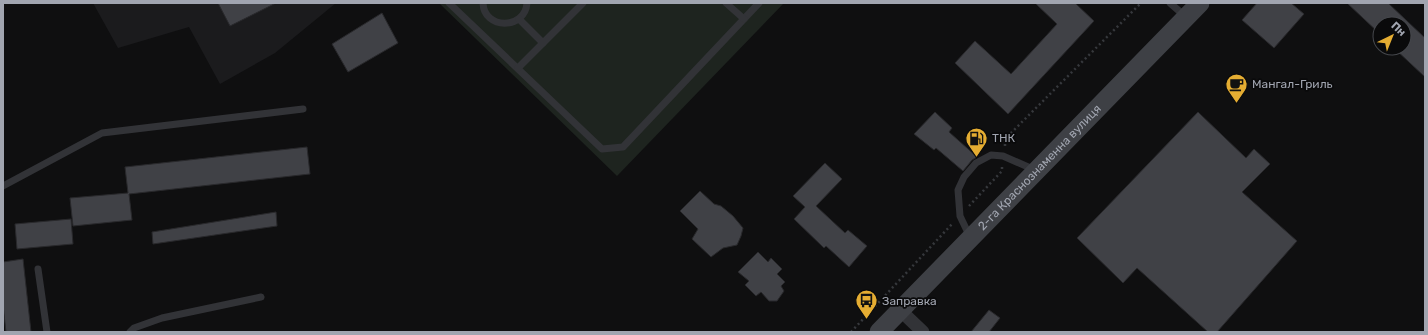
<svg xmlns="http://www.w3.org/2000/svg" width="1428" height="335" viewBox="0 0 1428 335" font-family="Rubik,sans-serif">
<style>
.built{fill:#1b1b1d}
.green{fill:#1e241f}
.building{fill:#404146;stroke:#29292c}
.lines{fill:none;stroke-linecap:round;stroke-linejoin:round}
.path{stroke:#36383c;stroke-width:2.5;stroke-dasharray:2 3;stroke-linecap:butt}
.lane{stroke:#323337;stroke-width:7}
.street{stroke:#323337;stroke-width:13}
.secondary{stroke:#3e4045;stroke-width:19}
.labels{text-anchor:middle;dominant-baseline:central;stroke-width:3.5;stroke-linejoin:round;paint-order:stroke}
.poi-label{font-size:12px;fill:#a1a5b0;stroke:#0a0a0b;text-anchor:start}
.street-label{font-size:12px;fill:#a1a5b0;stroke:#0a0a0b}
</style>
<rect width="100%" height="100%" fill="#0f0f10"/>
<path class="built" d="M93,3H336L275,53L220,84L189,27L118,48Z"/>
<path class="green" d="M439,3H784L617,176Z"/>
<g class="building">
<path d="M218,3H276L230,26Z"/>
<path d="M1035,3H1075L1094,21L1008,114L955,63L975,41L1011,74L1057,24Z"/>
<path d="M1257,3H1291L1304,14L1274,48L1242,20Z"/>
<path d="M1347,3H1388L1425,38V77L1394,48H1404V24H1380V34Z"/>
<path d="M382,13L398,43L348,72L332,44Z"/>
<path d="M935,112L952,128L949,132L977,157L972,160L963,171L936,148L934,150L914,134Z"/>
<path d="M1198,112L1246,158L1254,149L1270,164L1242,192L1297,241L1217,332H1208L1137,268L1123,283L1077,238Z"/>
<path d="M307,147L310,174L129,194L132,220L73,226L70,198L128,193L125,167Z"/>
<path d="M825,163L842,179L816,206L845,233L848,230L867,246L849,267L826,246L824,248L794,219L805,207L793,196Z"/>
<path d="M700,191L714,204L721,206L733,216L743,228L741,236L737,245L723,248L711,257L692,239L698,229L680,211Z"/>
<path d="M276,212L277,226L153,244L152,232Z"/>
<path d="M71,219L73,244L17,249L15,224Z"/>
<path d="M758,252L768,262L771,258L782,269L777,274L785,282L781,286L784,291L777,301H769L761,292L756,296L745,285L749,281L738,272Z"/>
<path d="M23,259L31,332H6L3,305V262Z"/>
<path d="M989,310L1000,318L989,332H971Z"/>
</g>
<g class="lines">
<g class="path">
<path d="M1005,146V139L1141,3"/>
<path d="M969,206L1002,171V167"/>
<path d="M851,332L952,224"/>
</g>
<g class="lane">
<path d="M449,3L602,149L623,147L759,3"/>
<path d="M483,3C484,30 525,30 527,3"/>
<path d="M726,3L744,19"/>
<path d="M1170,3L1186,17"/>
<path d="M519,19L543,43"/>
<path d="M518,68L583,3"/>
<path d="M3,186L102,133L303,109"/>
<path d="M970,237L960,216L958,190L964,177L976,163L991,155L1003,156L1035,170"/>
<path d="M38,269L47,332"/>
<path d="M130,332L134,328L162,318L261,297"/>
</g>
<path class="street" d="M900,310L923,332"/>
<path class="secondary" id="s1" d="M879,332L1200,3"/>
</g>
<defs>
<symbol id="cafe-pin" viewBox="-11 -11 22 30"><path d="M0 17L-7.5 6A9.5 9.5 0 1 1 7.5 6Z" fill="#e5ad32" stroke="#0a0a0b"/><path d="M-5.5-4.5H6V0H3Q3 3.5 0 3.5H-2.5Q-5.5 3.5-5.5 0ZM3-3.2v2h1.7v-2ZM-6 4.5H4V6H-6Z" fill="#111"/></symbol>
<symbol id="fuel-pin" viewBox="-11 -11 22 30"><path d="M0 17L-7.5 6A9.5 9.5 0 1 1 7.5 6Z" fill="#e5ad32" stroke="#0a0a0b"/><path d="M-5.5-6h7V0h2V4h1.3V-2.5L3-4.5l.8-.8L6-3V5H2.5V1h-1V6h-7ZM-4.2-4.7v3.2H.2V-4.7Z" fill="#111"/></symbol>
<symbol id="bus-pin" viewBox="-11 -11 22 30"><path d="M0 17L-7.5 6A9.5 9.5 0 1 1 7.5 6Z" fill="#e5ad32" stroke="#0a0a0b"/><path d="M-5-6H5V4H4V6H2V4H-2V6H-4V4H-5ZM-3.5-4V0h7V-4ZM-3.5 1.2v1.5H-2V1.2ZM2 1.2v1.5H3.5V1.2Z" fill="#111"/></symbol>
</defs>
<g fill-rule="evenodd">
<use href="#cafe-pin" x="1224" y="72" width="25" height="34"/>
<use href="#fuel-pin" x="964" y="126" width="25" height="34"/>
<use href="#bus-pin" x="854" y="288" width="25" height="34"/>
</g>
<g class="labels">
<g class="poi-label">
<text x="1252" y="84">Мангал-Гриль</text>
<text x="992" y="138">ТНК</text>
<text x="882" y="301">Заправка</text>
</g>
<g class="street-label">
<text stroke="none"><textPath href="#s1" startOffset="230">2-га Краснознаменна вулиця</textPath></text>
</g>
</g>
<rect width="1428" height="335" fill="none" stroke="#a1a5b0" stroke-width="8"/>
<g transform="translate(1392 36) rotate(43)"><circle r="19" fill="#0a0a0b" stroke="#46484d"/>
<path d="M0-3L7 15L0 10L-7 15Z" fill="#e5ad32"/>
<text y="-6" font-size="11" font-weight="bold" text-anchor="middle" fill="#a1a5b0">Пн</text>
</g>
</svg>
